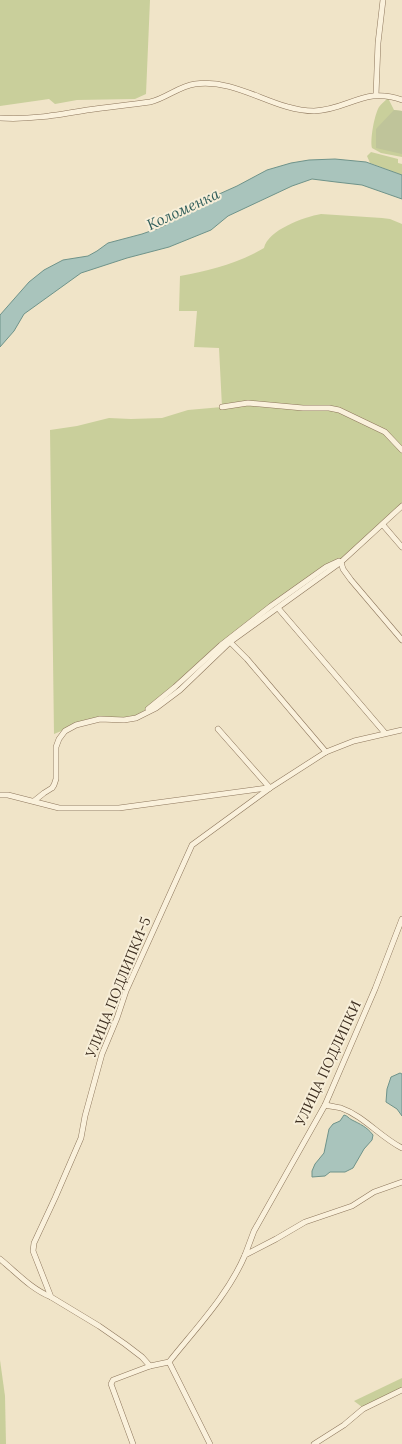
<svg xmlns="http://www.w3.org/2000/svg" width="402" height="1444" viewBox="0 0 402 1444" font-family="Lora,serif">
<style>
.green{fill:#c9cf9b}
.cemetery{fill:#bfc49a}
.water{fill:#a9c4bc;stroke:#6f938a}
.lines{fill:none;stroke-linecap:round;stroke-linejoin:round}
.street-casing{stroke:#8d765c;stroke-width:6}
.street{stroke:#faf1dc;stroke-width:5}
.labels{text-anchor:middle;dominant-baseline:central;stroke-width:4;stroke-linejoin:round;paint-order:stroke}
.street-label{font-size:14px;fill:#3d2e20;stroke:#f7eed8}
.water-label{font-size:15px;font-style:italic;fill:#2f5d5a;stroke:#f7eed8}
</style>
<rect width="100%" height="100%" fill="#f0e4c8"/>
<g class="green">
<path d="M0,0H150L146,94L135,99L77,100L55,104L49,99L0,106Z"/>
<path d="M388,98L394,110L402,111V157L381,153L372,148C370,140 374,116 379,107C381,104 385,101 388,98Z"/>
<path d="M371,152L398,159V163L402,164V175L370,163L367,156Z"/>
<path d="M321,214L382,218L390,219L402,224V506L361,545L230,642L180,690L133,717L100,719L76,725L54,734L50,430L77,426L109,418L131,419L162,418L188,410L222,407L219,348L194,347L197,311H179L180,276C209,271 239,263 264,248C268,230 304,217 321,214Z"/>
<path d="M0,1360L5,1396L6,1444H0Z"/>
<path d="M402,1378V1388L362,1407L354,1401Z"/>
</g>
<path class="cemetery" d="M394,110L402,111V154L376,148V129Z"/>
<g class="water">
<path d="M335,159L366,162L402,175V199L362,185L336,182L312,179L292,186L228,216L211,230L169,247L127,258L81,273L24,314L14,331L0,347V315L29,282L44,270L63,260L88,256L97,251L108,243L142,234L162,227L208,199L237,186L267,170L291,163L309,160Z"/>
<path d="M400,1073L402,1074V1116L397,1109L386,1102L387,1089L391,1077Z"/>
<path d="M344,1115C348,1116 348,1118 352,1120C360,1124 367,1127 373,1135L372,1140L364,1149L353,1168L345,1172H330L325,1176L312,1177V1171L315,1164L324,1153L329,1129L333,1124L340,1121Z"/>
</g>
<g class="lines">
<defs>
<g id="street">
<path d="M376,95L378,43L383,0"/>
<path d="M0,118C29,120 58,115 87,110C108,107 129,105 150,102C165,99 179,86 195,84C238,78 273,111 314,111C348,110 365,86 402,100"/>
<path d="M222,407L248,403L303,408H329L339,410L385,432L402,450"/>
<path d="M383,525L402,547"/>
<path d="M341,562L343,569L351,580L402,640"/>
<path d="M278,608L385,733"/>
<path d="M230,642L247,659L326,752"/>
<path d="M148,709L175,687L221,645L271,606L326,567L339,561"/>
<path d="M218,729L270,788"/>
<path d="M0,795H8L59,808H119L267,788"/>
<path d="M34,801L44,793L52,788L54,785L56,779V747L59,739L65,731L76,725L100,719L124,720L136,718L156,708L180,690L230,642L341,562L402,506"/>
<path d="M325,1105C330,1106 336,1107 341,1108C364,1116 380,1137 402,1148"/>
<path d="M245,1255L254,1231L325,1105L375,989L402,919"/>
<path d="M0,1259C16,1272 31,1289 51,1297"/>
<path d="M150,1366L142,1357L125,1344L99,1326L51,1297L33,1251L34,1243L55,1198L81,1138L85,1116L102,1054L117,1018L126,991L192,845L270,788L326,752L354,741L402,730"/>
<path d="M133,1444L111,1384L113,1380L150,1366L169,1362"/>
<path d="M210,1444L169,1362C196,1328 228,1295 245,1255L276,1239L305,1222L352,1206L374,1192L402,1182"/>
<path d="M314,1444L344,1425L363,1409L402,1390"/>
</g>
</defs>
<use href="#street" class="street-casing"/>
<use href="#street" class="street"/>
</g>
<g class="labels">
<g class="street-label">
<text transform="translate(118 987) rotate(-68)">УЛИЦА ПОДЛИПКИ-5</text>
<text transform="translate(328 1063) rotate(-65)">УЛИЦА ПОДЛИПКИ</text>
</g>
<g class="water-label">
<text transform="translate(183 209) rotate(-25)">Коломенка</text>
</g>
</g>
</svg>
